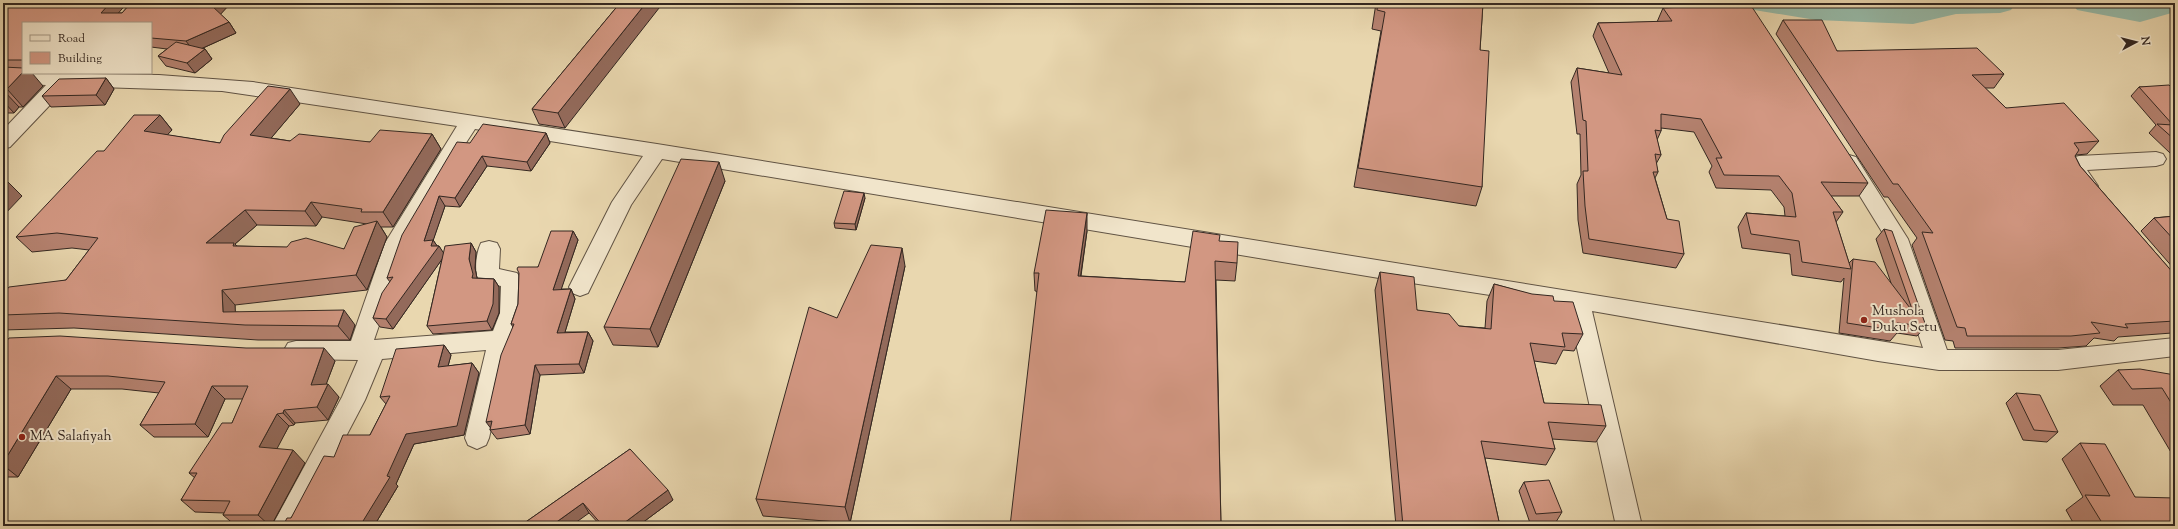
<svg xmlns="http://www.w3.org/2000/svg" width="2178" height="529" viewBox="0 0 2178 529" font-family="'Sorts Mill Goudy',serif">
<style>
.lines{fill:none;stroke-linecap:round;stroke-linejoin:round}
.river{fill:#97baa8;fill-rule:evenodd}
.minor-casing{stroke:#605344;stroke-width:2}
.minor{fill:#f1e5cb;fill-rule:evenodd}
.wall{fill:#b58270;stroke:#332721;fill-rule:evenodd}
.shaded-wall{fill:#936a5b;stroke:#332721}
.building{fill:#d29782;stroke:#332721}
.poi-dot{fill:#8f2418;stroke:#f1e5cb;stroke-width:1.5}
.labels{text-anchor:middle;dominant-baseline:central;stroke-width:4;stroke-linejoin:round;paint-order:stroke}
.poi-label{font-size:14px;fill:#332721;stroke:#f1e5cb;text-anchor:start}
</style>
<rect width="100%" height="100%" fill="#e9d7af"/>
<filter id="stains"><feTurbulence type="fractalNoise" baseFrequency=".005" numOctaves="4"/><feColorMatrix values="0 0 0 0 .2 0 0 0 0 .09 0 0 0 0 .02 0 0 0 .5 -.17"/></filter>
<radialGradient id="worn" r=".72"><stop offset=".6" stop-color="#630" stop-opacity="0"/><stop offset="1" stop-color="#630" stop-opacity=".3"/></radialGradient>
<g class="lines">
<g class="river">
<path d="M1749,3H2016L2011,10L2000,13L1956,14L1913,24L1816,20L1754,10Z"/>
<path d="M2072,3H2175V12L2140,22L2077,10Z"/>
</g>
<defs>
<g id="minor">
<path d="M3,71L23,73L159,75L253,82L657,144L1923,348L1887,240L1839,162L1842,157L1849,155L1856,157L1908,239L1947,350H2058L2175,338V356L2058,370H1939L1878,361L1592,311L1642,526H1616L1568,307L1379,278L662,159L631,205L588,293L580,296L572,293L569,287L612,202L643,156L475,129L460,152L407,244L374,340L493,331L500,313L501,286L479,282C474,272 476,253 481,243L489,241L497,243L500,249L499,269L517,273L523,282L522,313L507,358L489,438L486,445L477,449L468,445L465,438L486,350L382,359L365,400L299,526H272L342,397L358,360L296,359L288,357L284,350L288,343L296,341H351L385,243L457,126L222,91L68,86L10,147L3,149V130L46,85L3,83Z"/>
<path d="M2156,152L2163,154L2166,159L2163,164L2156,166L2087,170L2098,186L2095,191C2080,196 2072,181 2065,169L2072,158L2079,156Z"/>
</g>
</defs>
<use href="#minor" class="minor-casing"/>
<use href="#minor" class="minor"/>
</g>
<g class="wall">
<path d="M3,3H127L118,13H122L131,3H231L220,14L229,22L236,33L203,48L205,49L212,59L195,73L166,66L158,56L167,49L151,47V23H23V73L43,86L23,107H19L14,113H6L3,116Z"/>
<path d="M620,3L565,128L539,124L532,109Z"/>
<path d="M1376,3H1483L1480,50L1482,187L1476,206L1354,187L1381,31L1372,29Z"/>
<path d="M1663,8L1868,183L1859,196H1831L1843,212L1836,222L1849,263L1853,259L1891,283L1876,239L1884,229L1926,326L1917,336L1897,333L1890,341L1839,333L1844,278L1841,282L1792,275L1790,254L1742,248L1738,227L1746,213L1785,216L1784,207L1771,190L1716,188L1709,172L1712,166L1694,132L1661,128V131L1657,140L1661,155L1656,164L1658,172L1655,178L1667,219L1684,254L1676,268L1583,253L1578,220L1577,184L1581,175L1580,134H1577L1571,82L1577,68L1609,73L1593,36L1598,23L1657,22Z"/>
<path d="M1783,20L1837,51L2004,74L1994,88H1985L2006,108L2099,141L2087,154L2076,155L2075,156L2080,166L2175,275V336H2174L2172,333L2118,337L2114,341L2094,338L2086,346L2058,348H1955L1953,341L1945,340L1912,245L1917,238L1888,197H1884L1776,34Z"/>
<path d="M106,78L114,89L105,105L51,107L42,96Z"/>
<path d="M2139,87L2175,88V153H2170L2149,133L2156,125L2131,96Z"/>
<path d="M300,104L271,138L290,141L370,142L432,134L441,149L393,227H381L387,237L367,290L235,305V312L355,325L350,340H258L74,328L3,330V294L66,280L89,250L72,248L32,252L16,237L104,151L160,115L172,130L167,135L220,143ZM322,217L367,224L344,249L237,246L235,244L257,225L316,226Z"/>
<path d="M546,133L550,143L531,171L487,166L460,207L445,206L433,240L437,246H439L443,253L471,243L476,252L475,268L477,278L494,279L499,287V313L492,330L433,334L427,326L442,259L393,329L380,327L373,318L390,282L387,278L470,143Z"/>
<path d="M725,181L658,347L613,345L604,327Z"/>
<path d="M865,198L856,230L835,228L834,223Z"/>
<path d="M2175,216V270L2141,231L2154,218Z"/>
<path d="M573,231L578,240L561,289H571L575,299L565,332H588L593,341L584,373L540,375L530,434L497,439L490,430L513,327L511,324L518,304L519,273L538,267Z"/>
<path d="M1087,231L1081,276L1185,282L1219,241L1237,263L1235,281L1216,280L1221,526L1036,291H1035L1034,273Z"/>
<path d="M905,266L850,523L763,516L756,499L837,318Z"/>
<path d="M1380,272L1417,310L1459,326L1485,328L1487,301L1494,284L1554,301L1583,334L1574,351L1563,350L1556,364L1534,361L1544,403L1606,426L1596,442L1552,439L1555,449L1546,465L1485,458L1500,526H1396L1375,290Z"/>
<path d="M444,345L451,355L448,366L472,363L479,373L464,435L414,444L396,484L398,486L374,526H286L284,524L291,518L334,457L370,435L386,404L380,397Z"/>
<path d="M3,346L335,361L326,384L339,397L328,420L295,423L294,425L289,426L276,449L305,463L271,526H236L223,515L224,513L195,512L181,500L195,478L189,473L232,423L243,399H225L208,437H154L140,425L159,393L122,389H71L18,477H3Z"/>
<path d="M2118,370L2175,375V459L2143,405H2113L2100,386Z"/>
<path d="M2016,393L2058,432L2047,442L2023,440L2006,403Z"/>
<path d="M2080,443L2135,497L2175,526H2075L2066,510L2083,497L2062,459Z"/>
<path d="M630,449L673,500L638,526H601L589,513L520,526Z"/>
<path d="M1524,482L1562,512L1556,522L1530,523L1519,491Z"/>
</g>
<g class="shaded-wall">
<path d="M110,3H127L110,23L101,13Z"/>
<path d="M213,3H231L219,16L211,5Z"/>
<path d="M646,3H663L565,128L558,113Z"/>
<path d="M229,22L236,33L194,52L186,41Z"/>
<path d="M205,49L212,59L195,73L187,63Z"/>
<path d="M23,72V73H32L43,86L23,107L7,89Z"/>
<path d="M106,78L114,89L105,105L96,95Z"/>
<path d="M290,89L300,104L261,150L250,135Z"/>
<path d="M3,90L19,107L14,113L3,101Z"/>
<path d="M3,110L6,113L3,116Z"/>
<path d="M160,115L172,130L156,147L144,131Z"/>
<path d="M546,133L550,143L531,171L527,162Z"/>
<path d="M432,134L441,149L393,227L383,212Z"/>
<path d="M482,156L487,166L460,207L455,198Z"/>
<path d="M719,162L725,181L658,347L650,329Z"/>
<path d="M7,181L22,196L3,216V186Z"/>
<path d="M864,193L865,198L856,230L855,224Z"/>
<path d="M439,196L445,206L433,241V240L438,247L439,246L445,255L393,329L386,319L424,241Z"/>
<path d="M311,202L322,217L316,226L305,211Z"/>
<path d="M245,210L257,225L235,244L247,258L206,243Z"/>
<path d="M1087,213V231L1078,294V276Z"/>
<path d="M377,221L387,237L367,290L356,275Z"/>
<path d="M573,231L578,240L558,299L553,290Z"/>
<path d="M471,243L476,252L475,268L478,283L472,278L469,259Z"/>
<path d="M902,248L905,266L850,523L845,507Z"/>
<path d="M494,279L499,287V313L492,330L487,321Z"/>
<path d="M571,289L575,299L562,342L557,333Z"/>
<path d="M222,290L235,305L236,324L223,312Z"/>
<path d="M344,310L355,325L350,340L338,326Z"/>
<path d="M588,332L593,341L584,373L579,364Z"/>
<path d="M444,345L451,355L445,377L438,367Z"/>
<path d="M324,348L335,361L321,398L311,385Z"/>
<path d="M472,363L479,373L464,435L414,444L396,484L398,486L374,526H360L406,434Z"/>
<path d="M535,365L540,375L530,434L525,425Z"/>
<path d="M56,376L71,389L18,477L3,465V463Z"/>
<path d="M328,384L339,397L328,420L317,407Z"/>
<path d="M212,386L225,399L208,437L195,424Z"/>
<path d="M284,410L295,423L294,425L283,413Z"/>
<path d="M277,414L289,426L271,460L259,447Z"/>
<path d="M492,421V430L486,422Z"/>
<path d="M293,450L305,463L271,526H270L258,515Z"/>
<path d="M668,490L673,500L638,526H620Z"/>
<path d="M583,503L589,513L571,526H551Z"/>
</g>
<g class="building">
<path d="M3,3H110L101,13H122L131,3H213L211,5L229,22L186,41L151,38V23H23V60H5L7,58H3Z"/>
<path d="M620,3H646L558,113L532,109Z"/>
<path d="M1378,3H1483L1480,50L1489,51L1482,187L1358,168L1385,12L1377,10Z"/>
<path d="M1750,4L1868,183L1821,182L1843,212H1833L1851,269L1802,262L1799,241L1751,234L1746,213L1796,217L1792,193L1779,176L1724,175L1716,158H1722L1701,119L1661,114V131L1655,130L1661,155L1655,154L1658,172H1653L1667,219L1679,221L1684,254L1589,239L1585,206L1583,171H1588L1586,121L1583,120L1577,68L1622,75L1598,23L1672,21L1663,8Z"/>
<path d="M1783,20H1822L1837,51L1977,48L2004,74L1972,75L2006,108L2064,103L2099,141L2074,143L2079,150L2075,156L2080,166L2175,275V321L2125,324L2128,328L2091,322L2100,333L2071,336H1967L1965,328L1957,327L1922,232L1933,233L1898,184H1893Z"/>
<path d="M176,42L205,49L187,63L158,56Z"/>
<path d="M3,67L23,68V72L7,89H3Z"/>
<path d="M106,78L96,95L42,96L59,79Z"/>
<path d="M2169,85L2172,88H2175V140L2157,124L2173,125L2139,87Z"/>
<path d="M268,86L290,89L250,135L290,141L299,134L370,142L380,130L432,134L383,212H361L362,209L311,202L305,211L245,210L206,243H234L233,246L287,247L291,242L306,238L344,249L354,227L377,221L356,275L222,290L223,312L344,310L338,326L245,325L59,313L3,315V294L9,287L66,280L98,238L57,233L16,237L97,151H104L134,115H160L144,131L220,143L224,135Z"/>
<path d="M483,124L546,133L527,162L482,156L455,198L439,196L424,241L433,240L431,246H439L386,319L373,318L382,293L393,277L387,278L402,235L457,142L470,143Z"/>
<path d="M681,159L719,162L650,329L604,327Z"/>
<path d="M3,181H7L3,186Z"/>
<path d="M844,191L864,193L855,224L834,223Z"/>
<path d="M1046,210L1087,213L1078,276L1185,282L1193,231L1220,235L1219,241L1238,242L1237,263L1215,261L1221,526H1010L1039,273H1034Z"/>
<path d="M2175,216V241L2154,218Z"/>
<path d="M1884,229L1892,231L1926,326L1897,323L1898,331L1847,323L1853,259L1875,262L1913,312Z"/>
<path d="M551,231H573L553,290L571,289L557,333L588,332L579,364L535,365L525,425L490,430L492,421L486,422L501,355L514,324H511L518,304L519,273L517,269L518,267H538Z"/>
<path d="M471,243L469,259L473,274L472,278L494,279L493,304L487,321L427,326L445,246Z"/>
<path d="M871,245L902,248L845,507L756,499L809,307L837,318Z"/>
<path d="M1380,272L1414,277L1417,310L1449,314L1459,326L1491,329L1494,284L1532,294L1553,296L1554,301L1573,302L1583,334L1562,333L1565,347L1530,343L1544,403L1601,405L1606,426L1548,422L1555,449L1481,441L1500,526H1403Z"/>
<path d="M60,336L246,348H324L311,385L328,384L317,407L284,410L283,413L277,414L259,447L293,450L258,515H223L230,501L181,500L197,473H189L222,423H232L248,386H212L195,424L140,425L165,382L108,376H56L3,463V346L9,338Z"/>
<path d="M444,345L438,367L472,363L457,426L406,434L387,476L390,477L360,526H302L284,524L287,518H291L324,456L334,457L343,435H370L390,396L380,397L396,349Z"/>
<path d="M2140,369L2175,375V409L2162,388L2132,389L2118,370Z"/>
<path d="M2016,393L2040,395L2058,432L2034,430Z"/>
<path d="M2080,443L2105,444L2135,497L2175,498V526H2104L2085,495L2110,496Z"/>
<path d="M630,449L668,490L620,526H603L583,503L551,526H520Z"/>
<path d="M1549,480L1562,512L1536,514L1524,482Z"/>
</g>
<g class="poi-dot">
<circle cx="1864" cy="320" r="4"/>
<circle cx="22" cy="437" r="4"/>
</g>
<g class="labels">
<g class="poi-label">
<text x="1872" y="312">Mushola<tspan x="1872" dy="16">Duku Setu</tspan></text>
<text x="30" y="437">MA Salafiyah</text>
</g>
</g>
<rect width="2178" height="529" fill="none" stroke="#e9d7af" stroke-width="16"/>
<rect x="4" y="4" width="2170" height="521" fill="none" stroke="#332721" stroke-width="2"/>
<rect x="8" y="8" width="2162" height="513" fill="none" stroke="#332721"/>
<rect x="22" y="22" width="130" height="52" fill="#f1e5cb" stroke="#a59987"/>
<rect x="30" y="35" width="20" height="6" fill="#f1e5cb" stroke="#a59987"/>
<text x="58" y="42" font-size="12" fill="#332721">Road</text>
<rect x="30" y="52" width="20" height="12" fill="#d29782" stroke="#a59987"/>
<text x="58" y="62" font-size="12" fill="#332721">Building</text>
<g transform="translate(2136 42) rotate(83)" stroke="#f1e5cb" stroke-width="3" paint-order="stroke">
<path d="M0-3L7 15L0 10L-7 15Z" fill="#332721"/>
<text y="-6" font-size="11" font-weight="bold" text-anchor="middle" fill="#332721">N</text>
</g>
<rect width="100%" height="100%" filter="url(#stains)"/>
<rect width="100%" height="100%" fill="url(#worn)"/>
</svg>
